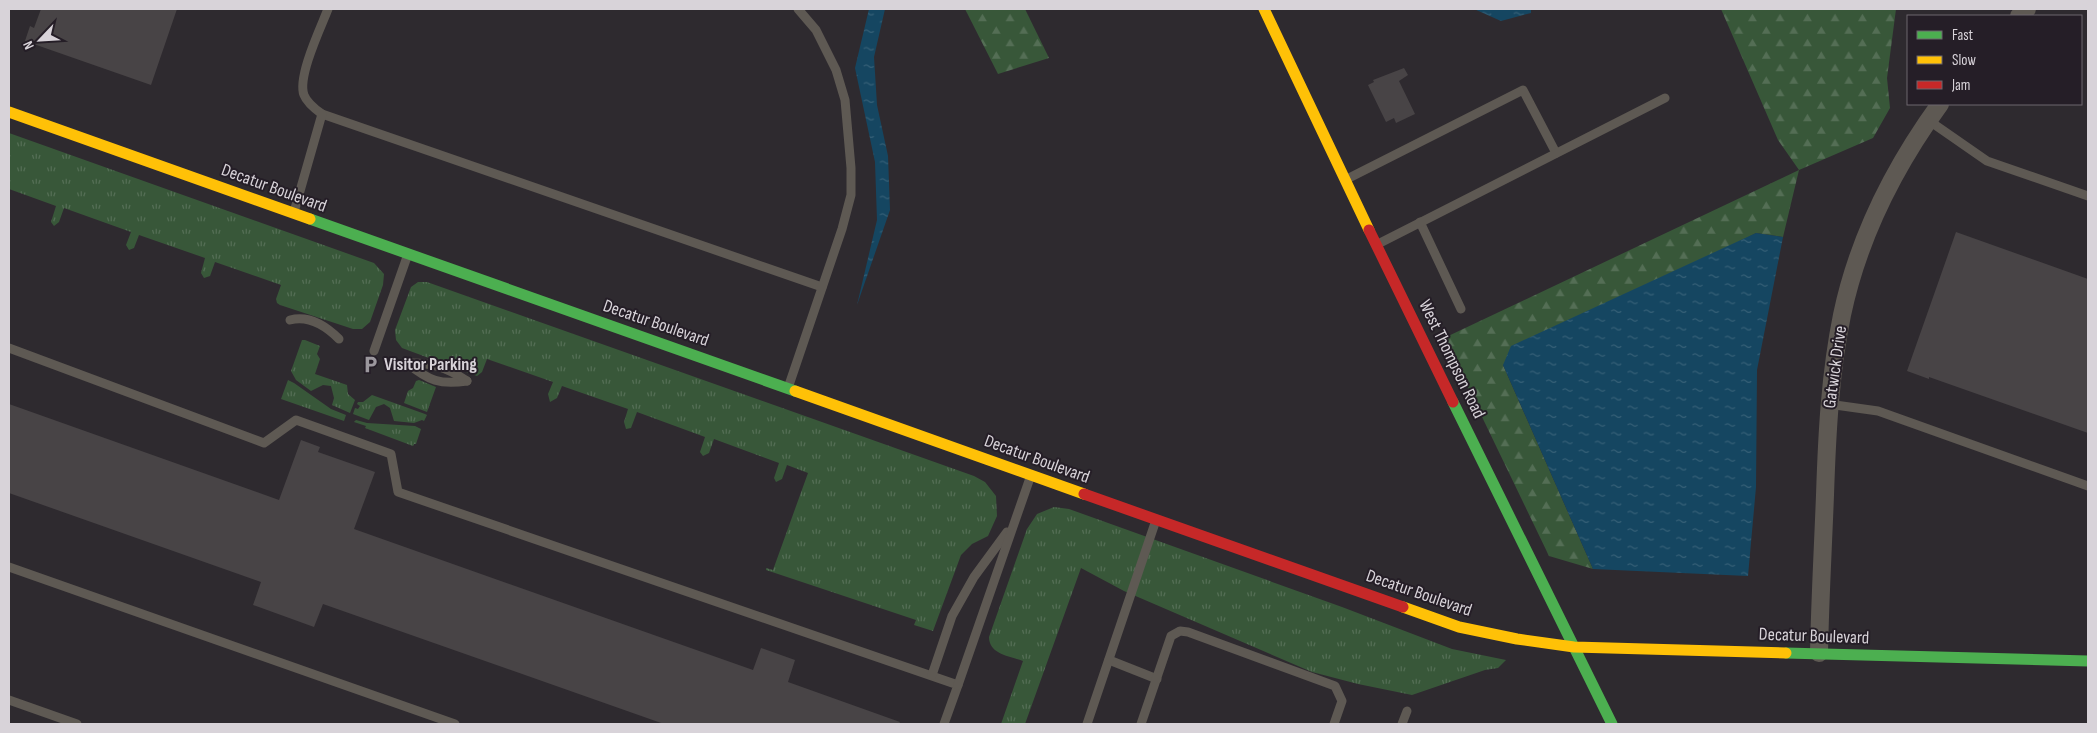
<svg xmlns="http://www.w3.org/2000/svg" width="2097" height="733" viewBox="0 0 2097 733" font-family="'Sofia Sans Condensed',sans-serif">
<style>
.grass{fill:url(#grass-tufts)}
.forest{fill:url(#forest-firs)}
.water{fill:url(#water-ripples)}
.building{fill:#484446}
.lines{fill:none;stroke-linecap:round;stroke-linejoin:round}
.lane{stroke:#5e5953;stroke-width:9}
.street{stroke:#5e5953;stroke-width:18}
.fast{stroke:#4caf50;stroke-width:11}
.slow{stroke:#ffc107;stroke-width:11}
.jam{stroke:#c62828;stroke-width:11}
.labels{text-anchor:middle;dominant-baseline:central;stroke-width:4;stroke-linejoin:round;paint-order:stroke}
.street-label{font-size:18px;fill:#d8d3d9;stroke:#251e27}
.poi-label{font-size:18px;font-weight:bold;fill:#d8d3d9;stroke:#251e27;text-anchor:start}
</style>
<defs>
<pattern id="grass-tufts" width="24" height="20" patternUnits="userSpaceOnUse" patternTransform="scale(1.25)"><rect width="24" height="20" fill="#385739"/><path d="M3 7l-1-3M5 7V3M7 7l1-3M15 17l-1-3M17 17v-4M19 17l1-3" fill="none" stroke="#546e55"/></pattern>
<pattern id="forest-firs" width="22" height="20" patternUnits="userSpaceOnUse" patternTransform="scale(1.25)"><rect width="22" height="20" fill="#385739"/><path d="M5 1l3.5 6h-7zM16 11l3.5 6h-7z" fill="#546e55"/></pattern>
<pattern id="water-ripples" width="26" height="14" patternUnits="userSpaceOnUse" patternTransform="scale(1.25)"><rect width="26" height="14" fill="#154661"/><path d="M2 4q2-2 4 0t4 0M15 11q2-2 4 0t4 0" fill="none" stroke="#366077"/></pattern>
</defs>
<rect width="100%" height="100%" fill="#2e2a2f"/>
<g class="grass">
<path d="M9,133L374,263L384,274L383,285L370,322L362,329H353L280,305L277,303L276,299L281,285L215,262L210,276L204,278L201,273L205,258L139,235L134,248L129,250L126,245L131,232L64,208L59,222L54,226L51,222L56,206L9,189Z"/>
<path d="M418,282H427L974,476L985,482L996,496L997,516L988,536L972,544L961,555L933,631L914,625L916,620L766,570V568L773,570L808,473L787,465L782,479L776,482L774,478L779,463L714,439L709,453L703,456L700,452L705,437L637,412L631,428L626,429L624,422L628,409L562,386L557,398L550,402L548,394L553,382L487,359L482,372L477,376L402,348L396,340L395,330L411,287Z"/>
<path d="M302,340H305L320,346L317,354L320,359L315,374L347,385L348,394L355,400L350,413L332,405L334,398L331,386L323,385L311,391L296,380L291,371Z"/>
<path d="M288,380L294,383L331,409L346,415L344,421L281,399Z"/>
<path d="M419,380L436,387L427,412L404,403L408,391L413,388L416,381Z"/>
<path d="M372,395L425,414L427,415L424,421L422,420L414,423L394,421L390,408L384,404L376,407L369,420L353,414L355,408L358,409L360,406L357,404L358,402H363Z"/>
<path d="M356,420L367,423L415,426L421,429L416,444H414L413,446L365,428L366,426L354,422Z"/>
<path d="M1054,507L1069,509L1342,607L1452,649L1506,660L1498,668L1485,670L1412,695L1358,684L1312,672L1124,591L1081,568L1025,724H1001L1023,661C1009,656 989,654 989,637L1027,529L1037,514Z"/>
</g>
<g class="forest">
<path d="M965,9H1025L1049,58L998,74Z"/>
<path d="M1721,9H1896L1887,78L1890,108L1873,138L1799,170L1783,237L1756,233L1503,365L1593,569L1549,556L1444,338L1799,170L1778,140Z"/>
</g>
<g class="water">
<path d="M869,9H885L874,57L877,105L888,156L890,210L857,305L877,220L875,162L855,68Z"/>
<path d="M1474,9H1531V13L1501,21Z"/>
<path d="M1756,233L1783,237L1757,370L1756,487L1748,576L1593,569L1503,365L1511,346Z"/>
</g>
<g class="building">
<path d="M41,9H177L151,85L25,41L30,26L34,28Z"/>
<path d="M1404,68L1408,75L1399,81L1415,114L1396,123L1394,118L1386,122L1368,85L1374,82L1373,80Z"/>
<path d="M1956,232L2088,279V433L1929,377V379L1907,371Z"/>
<path d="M9,404L279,500L301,440L320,447L318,452L375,472L354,529L753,670L761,648L795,660L788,682L900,722L899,724H664L323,604L314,627L253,605L261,582L9,493Z"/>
</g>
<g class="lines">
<g class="lane">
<path d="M322,114L822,287"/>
<path d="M1928,120L1987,161L2088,196"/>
<path d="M1345,180L1523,90L1556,153"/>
<path d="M294,212L322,114C315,109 307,103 304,95C297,77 321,27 328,9"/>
<path d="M1420,222L1461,309"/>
<path d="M1376,245L1665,98"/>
<path d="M290,320C309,315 326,326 339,339"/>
<path d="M9,348L264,443L296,420L391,454L398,492L958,685L944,724"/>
<path d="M374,351L408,254"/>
<path d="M407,363C429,381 440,385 467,381"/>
<path d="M407,363C431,362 448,368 467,381"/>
<path d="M788,388L842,229L851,195V168L845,100L836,70L816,30L798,9"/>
<path d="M1828,404L1878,411L2088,486"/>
<path d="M9,567L455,724"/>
<path d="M1109,660L1157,679"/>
<path d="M932,675L952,616L974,577L1007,532"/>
<path d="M958,685L1031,475"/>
<path d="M9,700L77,724"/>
<path d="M1087,724L1156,520"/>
<path d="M1141,724L1171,636L1180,631L1188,632L1335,686L1342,701L1334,724"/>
<path d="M1402,724L1407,711"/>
</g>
<g class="street">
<path d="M2019,16L2027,9"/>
<path d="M1819,653C1820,600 1823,548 1825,495C1827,434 1830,374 1842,315C1858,239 1895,166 1940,104"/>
</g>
<g class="fast">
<path d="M310,219L795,391"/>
<path d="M1453,402L1612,724"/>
<path d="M1786,653L2088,661"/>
</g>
<g class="slow">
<path d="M1264,9L1369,230"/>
<path d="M9,112L310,219"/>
<path d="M795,391L1084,494"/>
<path d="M1403,607L1459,627L1517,639L1574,647L1786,653"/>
</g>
<g class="jam">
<path d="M1369,230L1453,402"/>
<path d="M1084,494L1403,607"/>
</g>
</g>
<defs>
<symbol id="parking-bare" viewBox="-9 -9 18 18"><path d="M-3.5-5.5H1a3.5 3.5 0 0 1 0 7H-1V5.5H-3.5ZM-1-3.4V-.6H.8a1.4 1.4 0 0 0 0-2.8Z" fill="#9c989e" stroke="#251e27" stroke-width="2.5" paint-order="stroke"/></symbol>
</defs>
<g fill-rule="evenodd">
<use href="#parking-bare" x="358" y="352" width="25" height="25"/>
</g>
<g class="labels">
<g class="street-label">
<text transform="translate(274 188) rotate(20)">Decatur Boulevard</text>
<text transform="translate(656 323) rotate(19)">Decatur Boulevard</text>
<text transform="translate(1452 359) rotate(64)">West Thompson Road</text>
<text transform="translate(1835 367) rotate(-82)">Gatwick Drive</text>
<text transform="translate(1037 459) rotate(20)">Decatur Boulevard</text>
<text transform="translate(1419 593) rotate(19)">Decatur Boulevard</text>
<text transform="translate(1814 636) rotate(2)">Decatur Boulevard</text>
</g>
<g class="poi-label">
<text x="384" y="364">Visitor Parking</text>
</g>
</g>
<rect width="2097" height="733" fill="none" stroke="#d8d3d9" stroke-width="20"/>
<rect x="1907" y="15" width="175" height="90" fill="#251e27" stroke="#6d666e"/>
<rect x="1917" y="31" width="25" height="8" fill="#4caf50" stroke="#6d666e"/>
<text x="1952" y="40" font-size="15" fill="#d8d3d9">Fast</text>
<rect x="1917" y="56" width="25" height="8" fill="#ffc107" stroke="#6d666e"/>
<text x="1952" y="65" font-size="15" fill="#d8d3d9">Slow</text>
<rect x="1917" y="81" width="25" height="8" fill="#c62828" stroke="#6d666e"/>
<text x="1952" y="90" font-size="15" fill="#d8d3d9">Jam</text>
<g transform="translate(40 40) rotate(245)" stroke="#251e27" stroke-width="4" paint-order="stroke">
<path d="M0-4L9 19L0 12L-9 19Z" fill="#d8d3d9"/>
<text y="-8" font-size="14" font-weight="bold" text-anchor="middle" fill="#d8d3d9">N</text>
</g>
</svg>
